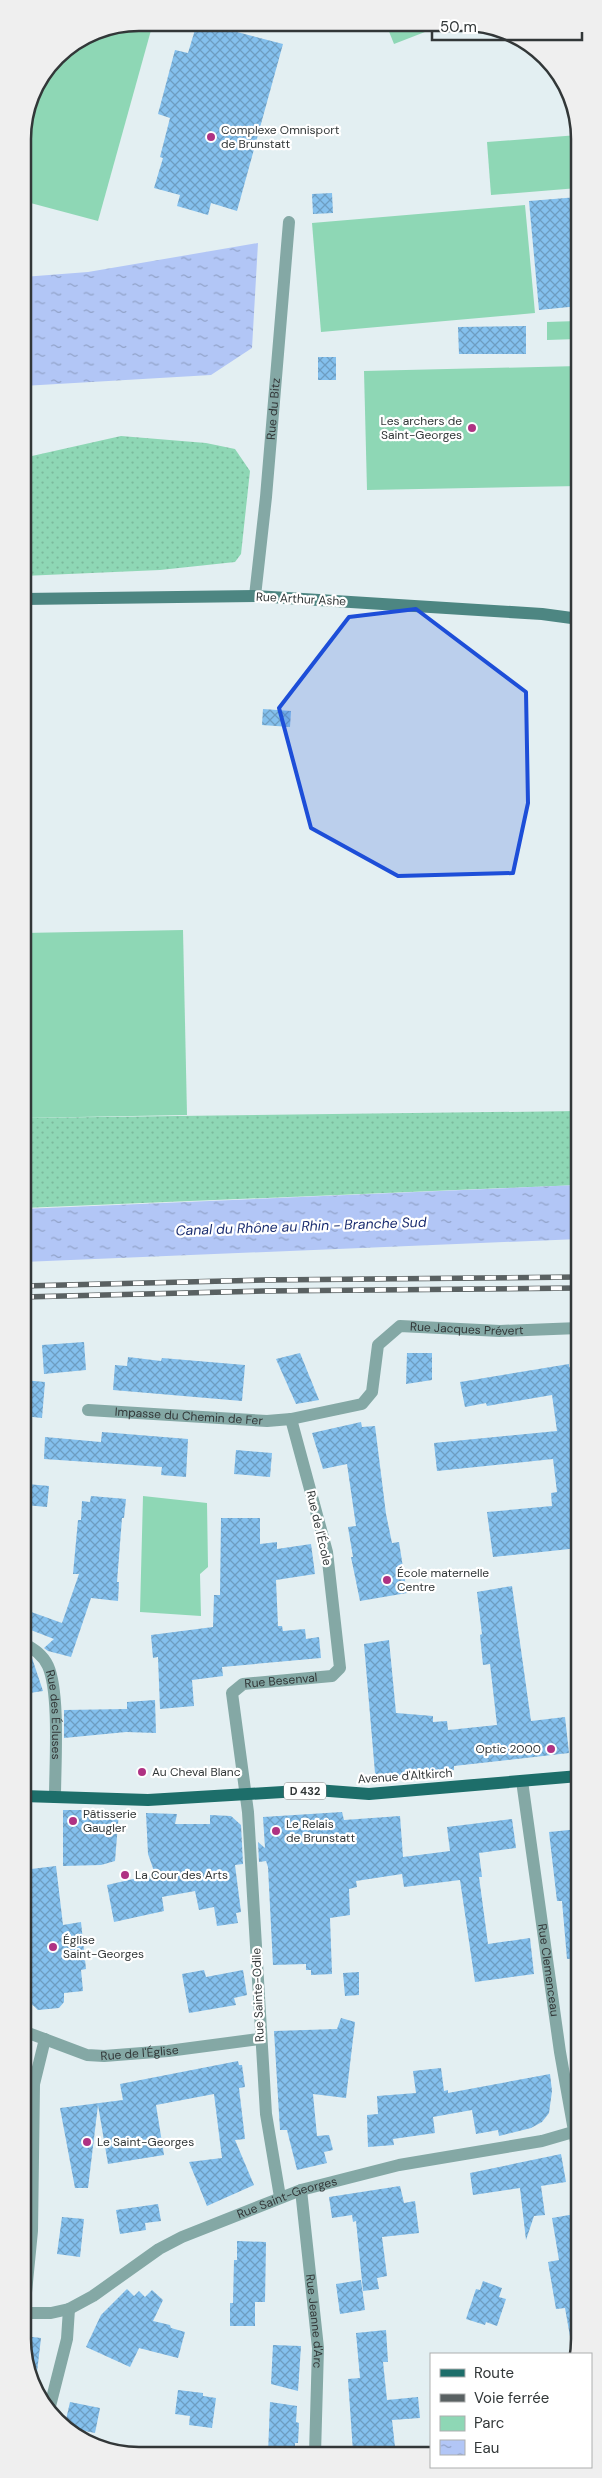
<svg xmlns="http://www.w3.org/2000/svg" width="602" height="2478" viewBox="0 0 602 2478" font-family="'DM Sans',sans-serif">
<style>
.grass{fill:url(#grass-dots)}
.green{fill:#8ed7b5}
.water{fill:url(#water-ripples)}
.building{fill:url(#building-cross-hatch)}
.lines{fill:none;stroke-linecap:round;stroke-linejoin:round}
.street{stroke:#84a8a5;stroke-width:12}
.secondary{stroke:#4d8682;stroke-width:12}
.primary{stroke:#1d6e6a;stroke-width:12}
.rail-casing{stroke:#5a6162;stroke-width:5.5}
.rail{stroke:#fff;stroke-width:4;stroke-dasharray:11;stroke-linecap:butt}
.marked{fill:#1d4ed8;fill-opacity:0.2;stroke:#1d4ed8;stroke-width:4;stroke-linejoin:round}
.poi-dot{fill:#af3283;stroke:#fff;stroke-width:2}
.labels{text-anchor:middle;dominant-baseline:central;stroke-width:4.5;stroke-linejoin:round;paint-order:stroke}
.shield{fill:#fff;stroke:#707374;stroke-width:1}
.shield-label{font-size:11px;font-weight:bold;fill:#323738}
.poi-label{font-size:12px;fill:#323738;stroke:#fff;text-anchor:start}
.street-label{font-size:12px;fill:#323738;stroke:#fff}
.water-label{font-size:14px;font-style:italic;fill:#1a2d70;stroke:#fff}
.rim{fill:none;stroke:#323738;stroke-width:2.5}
</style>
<defs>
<pattern id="grass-dots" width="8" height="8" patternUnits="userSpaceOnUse" patternTransform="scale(1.25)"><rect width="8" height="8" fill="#8ed7b5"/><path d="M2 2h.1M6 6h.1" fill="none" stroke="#7bb99c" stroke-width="1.8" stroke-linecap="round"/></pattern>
<pattern id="water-ripples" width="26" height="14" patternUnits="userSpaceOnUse" patternTransform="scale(1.25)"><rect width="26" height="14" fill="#b2c6f6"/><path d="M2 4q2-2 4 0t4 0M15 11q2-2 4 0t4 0" fill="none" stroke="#91a2c8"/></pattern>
<pattern id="building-cross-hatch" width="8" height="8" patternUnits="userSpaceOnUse" patternTransform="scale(1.25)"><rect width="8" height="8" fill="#84c0ed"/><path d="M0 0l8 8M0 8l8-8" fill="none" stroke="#6d9dc1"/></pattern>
</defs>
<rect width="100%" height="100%" fill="#e3eff2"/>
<g class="grass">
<path d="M121,436L206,443L235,449L250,471L241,554L235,562L160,570L23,576V458Z"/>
<path d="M579,1111V1185L23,1208V1118Z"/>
</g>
<g class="green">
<path d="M139,23H153L98,221L23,201V132L34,88L57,56L95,31Z"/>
<path d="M386,24L443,25L394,44Z"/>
<path d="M578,135V188L491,195L487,142Z"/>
<path d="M525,205L535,313L321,332L312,223Z"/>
<path d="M577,321V339L547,340V322Z"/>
<path d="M579,366V486L367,490L364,371Z"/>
<path d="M183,930L187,1115L23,1118V933Z"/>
<path d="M143,1496L207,1503L208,1567L200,1574L201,1616L140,1612Z"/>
</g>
<g class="water">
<path d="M258,243L252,348L211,375L23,386V277L88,272Z"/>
<path d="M579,1185V1239L23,1262V1209Z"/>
</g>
<g class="building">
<path d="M197,23H239L237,32L283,44L237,211L211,203L208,215L177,206L180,195L154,188L163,158L160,157L170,118L158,114L175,50L188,53Z"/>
<path d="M332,193L333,213L313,214L312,194Z"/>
<path d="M578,197L579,306L539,310L529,201Z"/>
<path d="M526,326V354H459L458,327Z"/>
<rect x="318" y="357" width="18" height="23"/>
<path d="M263,709L291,711L290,727L262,725Z"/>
<path d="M84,1342L86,1370L44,1374L42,1345Z"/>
<path d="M300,1353L319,1400L296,1404L276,1359Z"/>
<path d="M407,1353H432V1380L406,1384Z"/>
<path d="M128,1357L161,1361L162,1358L245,1365L242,1401L113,1390L115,1365L127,1366Z"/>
<path d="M569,1364V1367L579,1365V1391L573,1392L579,1433V1548L493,1557L487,1512L552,1506L551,1493L557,1492L553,1459L437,1471L434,1443L557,1431L552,1395L487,1406L486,1403L465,1407L460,1382Z"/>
<path d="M23,1380L45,1382L42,1418L23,1416Z"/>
<path d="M361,1422L362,1427L375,1426L386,1514L392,1543L399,1542L407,1593L360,1601L351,1557H353L348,1527L356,1526L347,1464L323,1469L312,1433Z"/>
<path d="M102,1432L188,1439L186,1477L161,1475L162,1467L44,1459L45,1437L101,1442Z"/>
<path d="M236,1450L272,1453L270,1477L234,1474Z"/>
<path d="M27,1484L49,1486L47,1507L25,1505Z"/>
<path d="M91,1496L126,1499L124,1518H122L117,1582H119L118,1601L91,1598L71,1657L48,1651L44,1648L54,1639L23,1627V1609L62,1623L79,1574H73L78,1520H81L82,1501L90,1502Z"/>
<path d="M221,1518H260V1544L277,1542V1549L311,1544L315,1574L276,1580L278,1626H282L283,1631L305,1629L306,1639L319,1637L321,1658L222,1667L223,1676L192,1680L194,1706L160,1709L158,1657L153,1658L151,1635L213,1627L214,1595H220Z"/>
<path d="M512,1586L531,1721L565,1717L569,1753L454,1766V1770L380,1778L375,1773L364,1644L389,1640L396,1713L433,1716V1722L447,1721L448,1730L497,1725L490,1664L483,1665L480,1635L482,1634L477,1592Z"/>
<path d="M23,1652L32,1658L43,1691L23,1694Z"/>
<path d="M155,1700L156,1733L126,1732L64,1738V1710L127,1709V1702Z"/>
<path d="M63,1810H87V1813L119,1812L115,1861L101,1865L63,1866Z"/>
<path d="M342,1812L344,1820L400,1816L403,1857L450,1851L447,1827L512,1819L516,1848L479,1853L482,1877H479L488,1944L530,1938L534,1974L475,1982L460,1880L404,1887L402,1874L356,1881L357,1887L349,1889L350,1915L330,1918L332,1974L311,1975V1970H306V1964L273,1965L268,1867L266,1861L259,1862L258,1842L265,1848L263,1817Z"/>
<path d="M146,1813L177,1814L175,1824H210V1815L231,1816L241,1825L243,1864L235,1865L241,1912L236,1913L238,1923L217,1926L214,1907L199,1910L195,1891L162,1897L164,1911L114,1922L107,1885L155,1874L148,1854Z"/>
<path d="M579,1829V1958L567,1959L562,1901H557L549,1832Z"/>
<path d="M56,1866L63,1925L81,1922L86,1969L81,1970L83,1991L64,1993V2002L59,2008L38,2010L23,1996V1870Z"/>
<path d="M204,1970L206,1977L243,1970L247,1995L234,1998L236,2005L189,2013L182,1974Z"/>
<path d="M359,1972V1995L345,1996L343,1973Z"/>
<path d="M341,2018L355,2022L346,2098L313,2094L317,2136L329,2135L333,2150L324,2152L327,2163L297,2170L287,2130H280L274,2031L337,2029Z"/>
<path d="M238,2061L239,2065H242L245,2087L239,2088L245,2139L235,2140L254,2185L207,2206L189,2162L222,2158L214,2094L156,2105L164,2155L108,2164L98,2105L88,2188H75L60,2108L123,2100L120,2084Z"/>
<path d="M441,2068L444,2091L448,2090V2093L550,2074L552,2091L549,2113L542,2122L531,2128L499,2136L498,2130L476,2134L472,2110L433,2117L435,2133L393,2139L394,2145L368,2147L367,2115L378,2114L377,2096L416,2093L413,2071Z"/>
<path d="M561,2154L566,2182L541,2186L545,2215L534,2216L526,2240L520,2188L473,2195L470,2173Z"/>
<path d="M400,2186L404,2203L415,2201L419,2233L382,2237L387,2276L377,2278L379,2289L363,2291L356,2221L353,2222L352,2215L332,2218L329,2197Z"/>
<path d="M158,2204L161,2221L145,2223L146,2230L120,2234L116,2210Z"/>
<path d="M575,2214L579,2237V2341L571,2342L565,2308L556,2309L548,2262L559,2260L552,2218Z"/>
<path d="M62,2217L84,2219L80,2257L57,2254Z"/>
<path d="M237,2241L266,2242L265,2302H255V2326H230V2303H233L234,2260H237Z"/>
<path d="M361,2280L365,2310L340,2314L336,2284Z"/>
<path d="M483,2281L502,2288L499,2297L506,2299L497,2326L486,2322L485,2325L466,2319L476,2289L480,2290Z"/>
<path d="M127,2289L134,2296L139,2291L145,2297L152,2290L163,2300L153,2321L170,2325L171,2328L185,2332L178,2358L139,2348L130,2367L86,2347L101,2315Z"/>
<path d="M386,2330L388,2362H383L387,2400L418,2397L420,2418L392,2420L395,2447L353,2452L348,2379L360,2378L356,2333Z"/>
<path d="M24,2336L41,2338L36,2381L24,2354Z"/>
<path d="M273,2345L301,2346L298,2391L271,2384Z"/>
<path d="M178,2390L203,2393V2396L216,2398L212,2428L189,2425L190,2416L175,2414Z"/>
<path d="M70,2402L100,2408L95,2433L75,2429L65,2424Z"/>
<path d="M270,2402L297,2406L296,2422L299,2423L298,2443H295V2454H268Z"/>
</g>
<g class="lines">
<g class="street">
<path id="s1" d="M255,596L266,497L289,222"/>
<path id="s2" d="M88,1410L267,1421L291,1419L362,1404L372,1392L378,1345L400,1326L500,1331L579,1328"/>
<path id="s3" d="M23,1643C34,1649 43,1655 48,1666C60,1693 55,1765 55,1797"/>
<path id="s4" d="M522,1781L560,2052L579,2159"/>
<path id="s5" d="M23,2031L87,2055L104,2056L168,2051L259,2039"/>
<path id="s6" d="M301,2190L318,2348L315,2454"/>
<path id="s7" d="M280,2197L266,2114L248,1812L232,1693L243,1684L332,1676L340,1668L327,1552L291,1419"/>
<path id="s8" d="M24,2313H51L69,2309L93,2296L159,2249L182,2237L301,2190L399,2165L542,2141L573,2132"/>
<path d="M24,2313L32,2231L34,2084L45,2039"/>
<path d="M49,2410L67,2339L69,2309"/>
</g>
<path class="secondary" d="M23,599L255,596L542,614L579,619"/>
<path class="primary" d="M23,1796L148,1800L316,1790L369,1794L579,1776"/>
<defs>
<g id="rail">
<path d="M23,1286L264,1280L579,1277"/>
<path d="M23,1297L263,1291L579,1288"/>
</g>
</defs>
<use href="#rail" class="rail-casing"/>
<use href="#rail" class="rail"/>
</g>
<path class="marked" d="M416,609L526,692L528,803L513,873L398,876L311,828L279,708L349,617Z"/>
<g class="poi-dot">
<circle cx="211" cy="137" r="5"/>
<circle cx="472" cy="428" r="5"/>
<circle cx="387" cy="1580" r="5"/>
<circle cx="551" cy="1749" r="5"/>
<circle cx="142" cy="1772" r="5"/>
<circle cx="73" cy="1821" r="5"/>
<circle cx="276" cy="1831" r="5"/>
<circle cx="125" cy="1875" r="5"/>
<circle cx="53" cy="1947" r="5"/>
<circle cx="87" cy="2142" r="5"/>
</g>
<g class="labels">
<rect class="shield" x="284" y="1782.5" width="42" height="17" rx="4"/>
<g class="shield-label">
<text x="305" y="1791">D 432</text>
</g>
<g class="poi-label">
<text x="221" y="130">Complexe Omnisport<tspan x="221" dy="14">de Brunstatt</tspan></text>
<text x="462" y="421" text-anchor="end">Les archers de<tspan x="462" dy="14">Saint-Georges</tspan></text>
<text x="397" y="1573">École maternelle<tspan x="397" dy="14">Centre</tspan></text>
<text x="541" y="1749" text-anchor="end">Optic 2000</text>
<text x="152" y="1772">Au Cheval Blanc</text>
<text x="83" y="1814">Pâtisserie<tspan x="83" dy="14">Gaugler</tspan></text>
<text x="286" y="1824">Le Relais<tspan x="286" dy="14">de Brunstatt</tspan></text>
<text x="135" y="1875">La Cour des Arts</text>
<text x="63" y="1940">Église<tspan x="63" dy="14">Saint-Georges</tspan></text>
<text x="97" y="2142">Le Saint-Georges</text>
</g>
<g class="street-label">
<text stroke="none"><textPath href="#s1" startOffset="188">Rue du Bitz</textPath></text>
<text transform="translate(301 599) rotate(3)">Rue Arthur Ashe</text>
<text stroke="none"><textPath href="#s2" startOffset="435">Rue Jacques Prévert</textPath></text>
<text stroke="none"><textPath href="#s2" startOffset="101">Impasse du Chemin de Fer</textPath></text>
<text transform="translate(319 1528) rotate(77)">Rue de l'École</text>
<text stroke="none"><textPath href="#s7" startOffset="559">Rue Besenval</textPath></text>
<text stroke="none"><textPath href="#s3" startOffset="84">Rue des Écluses</textPath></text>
<text transform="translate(405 1776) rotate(-4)">Avenue d'Altkirch</text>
<text stroke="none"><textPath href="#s4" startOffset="191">Rue Clemenceau</textPath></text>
<text transform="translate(258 1995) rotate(-92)">Rue Sainte-Odile</text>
<text stroke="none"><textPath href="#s5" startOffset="121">Rue de l'Église</textPath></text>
<text stroke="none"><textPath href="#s8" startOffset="292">Rue Saint-Georges</textPath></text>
<text stroke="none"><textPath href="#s6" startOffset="132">Rue Jeanne d'Arc</textPath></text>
</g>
<g class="water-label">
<text transform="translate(301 1226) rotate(-2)">Canal du Rhône au Rhin - Branche Sud</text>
</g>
</g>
<path d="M0 0H602V2478H0ZM139 31H463A108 108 0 0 1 571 139V2339A108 108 0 0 1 463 2447H139A108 108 0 0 1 31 2339V139A108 108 0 0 1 139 31Z" fill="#efefef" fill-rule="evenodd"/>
<path class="rim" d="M139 31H463A108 108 0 0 1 571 139V2339A108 108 0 0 1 463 2447H139A108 108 0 0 1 31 2339V139A108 108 0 0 1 139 31Z"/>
<rect x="430" y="2353" width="162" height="115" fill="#ffffff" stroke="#adafaf"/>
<rect x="440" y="2369" width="25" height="8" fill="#1d6e6a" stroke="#adafaf"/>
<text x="474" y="2378" font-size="15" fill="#323738">Route</text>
<rect x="440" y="2394" width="25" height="8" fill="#5a6162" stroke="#adafaf"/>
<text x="474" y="2403" font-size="15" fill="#323738">Voie ferrée</text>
<rect x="440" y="2416" width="25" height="15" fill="#8ed7b5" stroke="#adafaf"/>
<text x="474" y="2428" font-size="15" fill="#323738">Parc</text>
<rect x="440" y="2440" width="25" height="15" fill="url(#water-ripples)" stroke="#adafaf"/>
<text x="474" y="2453" font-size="15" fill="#323738">Eau</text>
<path d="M432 32v8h150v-8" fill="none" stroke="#323738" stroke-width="2.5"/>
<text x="440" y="32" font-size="15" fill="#323738" stroke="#ffffff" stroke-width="4" paint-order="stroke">50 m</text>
</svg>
